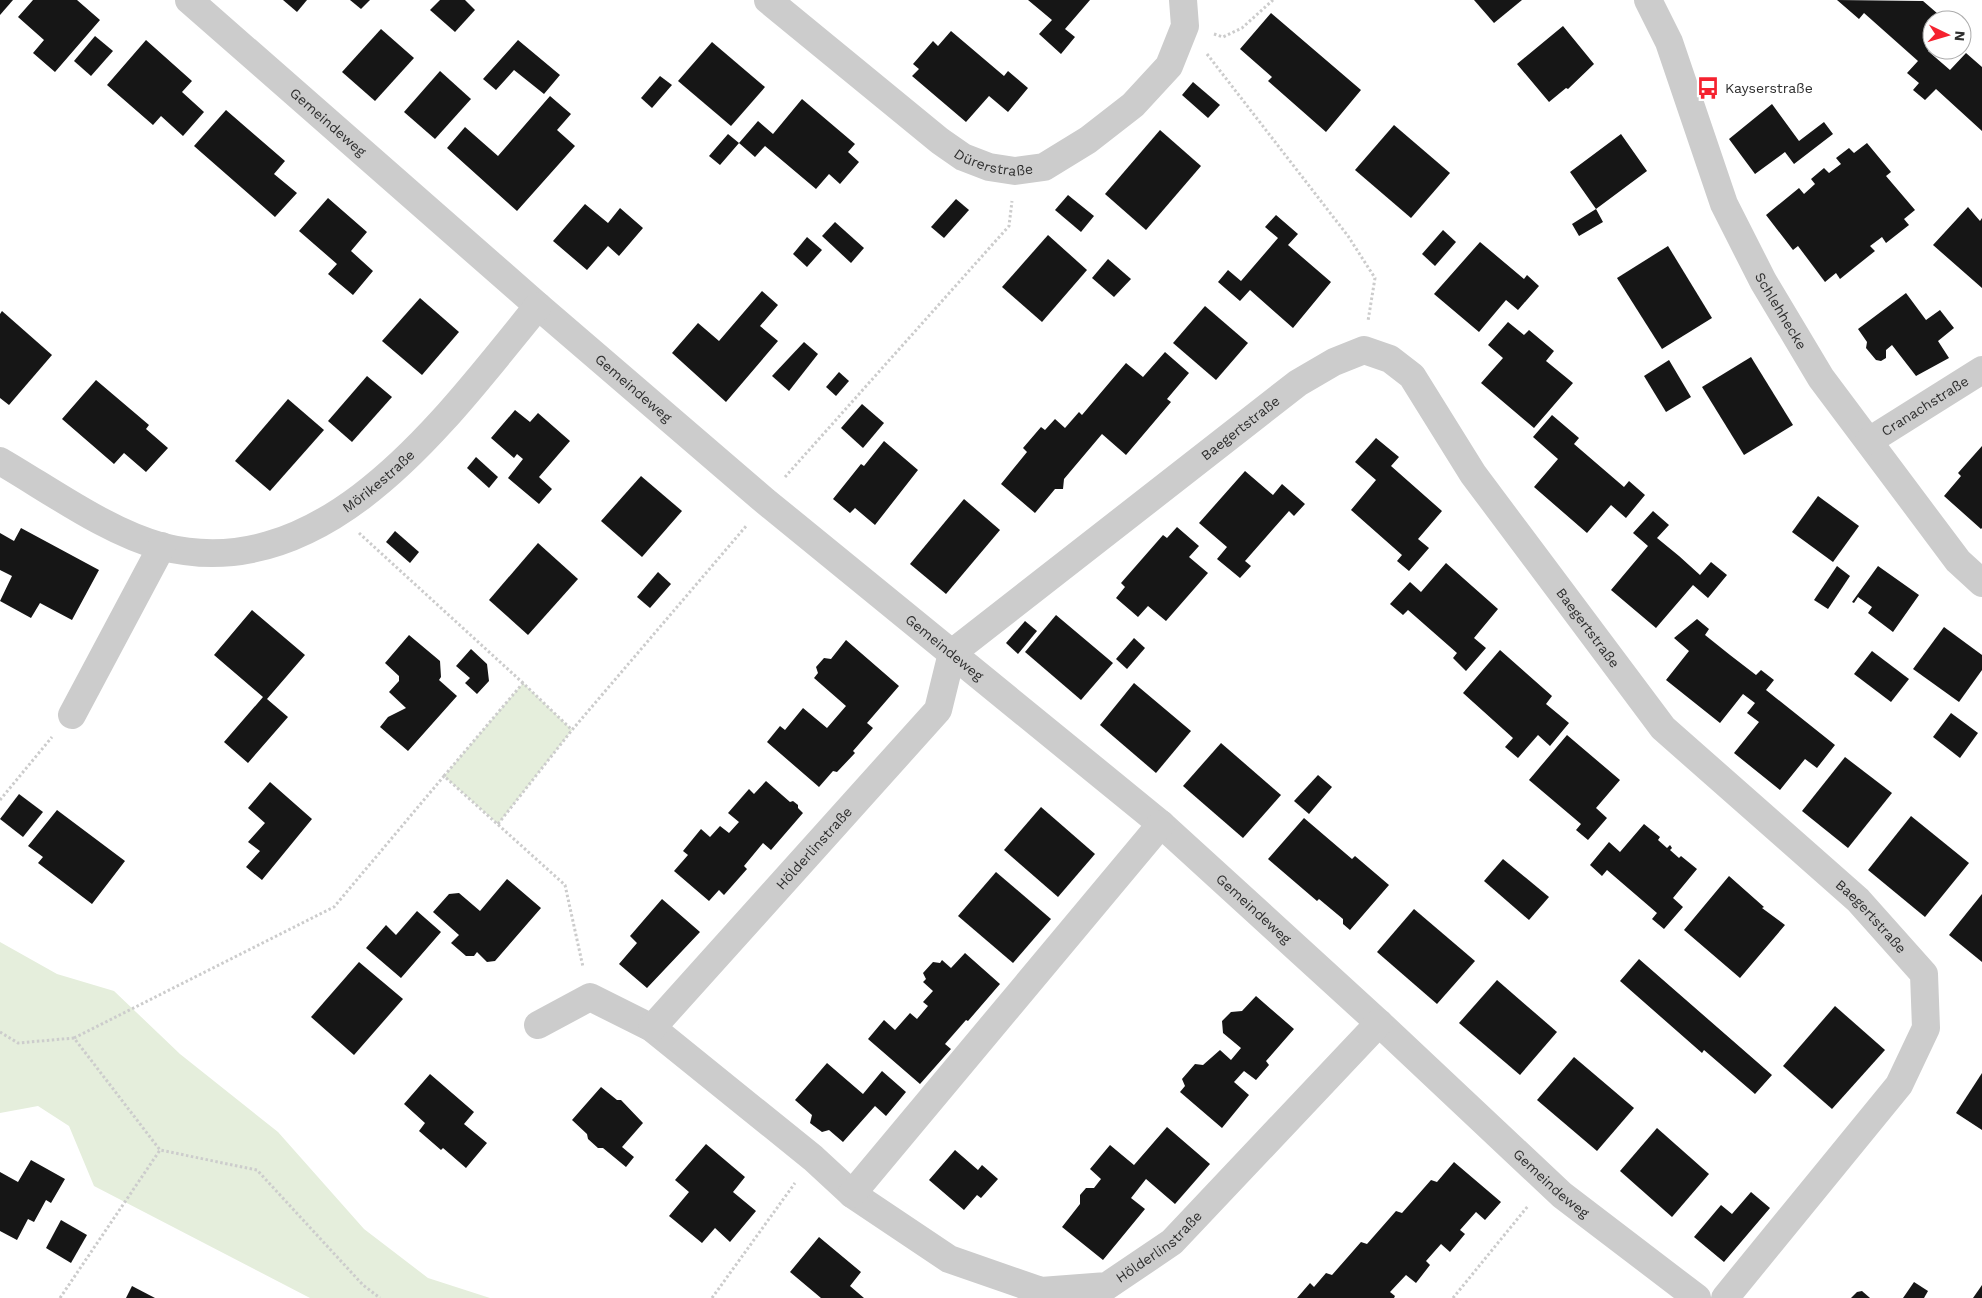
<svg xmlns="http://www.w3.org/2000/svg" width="1982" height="1298" viewBox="0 0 1982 1298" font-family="'Work Sans',sans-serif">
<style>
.green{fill:#e5eedc}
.building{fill:#161616}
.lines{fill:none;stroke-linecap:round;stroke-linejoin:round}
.path{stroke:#ccc;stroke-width:3;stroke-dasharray:2.5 2.5;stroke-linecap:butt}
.minor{stroke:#ccc;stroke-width:28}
.labels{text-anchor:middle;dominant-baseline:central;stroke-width:5;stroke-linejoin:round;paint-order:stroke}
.poi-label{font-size:14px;fill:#2f2f2f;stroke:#fff;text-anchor:start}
.street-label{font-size:14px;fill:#2f2f2f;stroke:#fff}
</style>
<rect width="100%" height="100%" fill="#fff"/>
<g class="green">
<path d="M523,683L572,730L498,824L444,776Z"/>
<path d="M0,942L57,974L114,991L180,1054L278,1132L364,1229L428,1278L490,1298H310L94,1186L69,1126L38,1106L0,1113Z"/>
</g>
<g class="building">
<path d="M0,0H13L0,15Z"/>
<path d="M33,0H77L100,20L55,72L33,53L44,40L18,17Z"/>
<path d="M283,0H307L297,12Z"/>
<path d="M350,0H370L361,9Z"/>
<path d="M440,0H465L475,10L455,32L430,10Z"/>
<path d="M1028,0H1090L1065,29L1075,37L1061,54L1039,34L1052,20Z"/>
<path d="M1474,0H1522L1494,23Z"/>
<path d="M1837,0L1923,1L1945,20H1932V47L1928,51L1950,70L1966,53L1982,67V131L1936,89L1925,100L1913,90L1919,83L1907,73L1918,61L1864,13L1859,19Z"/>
<path d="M1271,13L1361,90L1326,132L1268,81L1272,77L1240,49Z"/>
<path d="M1563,26L1594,64L1568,89L1566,88L1549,102L1517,64Z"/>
<path d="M381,29L414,58L375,101L342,72Z"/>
<path d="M951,31L1004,76L1008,71L1028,88L1008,112L989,96L966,122L912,76L919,69L913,64L933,41L938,46Z"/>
<path d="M95,36L113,51L91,76L74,61Z"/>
<path d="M146,40L192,81L182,92L204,112L183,136L161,116L153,125L107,85Z"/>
<path d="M518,40L560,75L544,94L514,70L496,90L483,79Z"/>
<path d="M712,42L765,87L731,126L678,81Z"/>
<path d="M440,71L471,99L435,139L404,112Z"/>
<path d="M660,76L672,85L652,108L641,98Z"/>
<path d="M1193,82L1220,105L1208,118L1182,95Z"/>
<path d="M550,96L571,114L557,130L575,146L517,211L447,148L465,127L498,156Z"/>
<path d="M802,99L855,144L848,152L859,162L840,184L829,174L816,189L765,146L755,157L739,143L720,165L709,156L728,134L739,143L758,121L773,134Z"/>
<path d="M1772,104L1799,141L1824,122L1833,134L1794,164L1785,152L1755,174L1729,139Z"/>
<path d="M226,110L285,161L274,174L297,193L275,217L194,146Z"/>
<path d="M1394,125L1450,173L1411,218L1355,170Z"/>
<path d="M1160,130L1201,166L1146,230L1105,194Z"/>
<path d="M1621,134L1647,171L1596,209L1603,222L1579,236L1572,224L1596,209L1570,172Z"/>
<path d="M1867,143L1891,172L1886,176L1915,210L1904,219L1909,225L1886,243L1882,237L1870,246L1875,251L1840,279L1836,273L1825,282L1798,246L1793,250L1766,215L1799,188L1804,194L1815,184L1811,179L1824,168L1829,173L1841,164L1836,158L1849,148L1854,153Z"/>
<path d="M1068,195L1094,216L1081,232L1055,210Z"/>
<path d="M328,198L367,232L351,251L373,271L353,295L328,274L337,264L299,231Z"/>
<path d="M956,199L969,210L944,238L931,227Z"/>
<path d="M585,204L608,223L620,208L643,228L619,256L608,246L587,270L553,241Z"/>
<path d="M1968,207L1980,221L1982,218V288L1933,245Z"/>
<path d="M1276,215L1298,234L1288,245L1331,282L1293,328L1250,290L1240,301L1218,282L1228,270L1241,281L1278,238L1265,227Z"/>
<path d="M835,222L864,248L851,263L822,236Z"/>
<path d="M1443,230L1456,242L1435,266L1422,254Z"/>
<path d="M1048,235L1087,270L1042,322L1002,287Z"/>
<path d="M807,237L822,250L807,267L793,254Z"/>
<path d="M1480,242L1524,279L1527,275L1539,286L1518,310L1506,300L1479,332L1434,294Z"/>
<path d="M1668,246L1712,318L1662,349L1617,278Z"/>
<path d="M1108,259L1131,279L1114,297L1092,278Z"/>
<path d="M762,291L778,305L760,326L778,341L726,402L672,353L698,323L719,341Z"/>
<path d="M1906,293L1926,320L1940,310L1954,328L1938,341L1949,358L1916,376L1892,345L1886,350V358L1881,361L1876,360L1866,348L1867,342L1858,329Z"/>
<path d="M420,298L459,332L422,375L382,341Z"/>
<path d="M1205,306L1248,343L1216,380L1173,343Z"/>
<path d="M2,311L52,355L9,405L0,398V314Z"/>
<path d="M1508,322L1524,335L1529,330L1554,351L1546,361L1573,383L1534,428L1481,383L1503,358L1488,345Z"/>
<path d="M804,342L818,354L789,391L772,376Z"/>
<path d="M1165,352L1189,373L1167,399L1171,402L1126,455L1102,434L1064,479L1063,489H1055L1035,513L1001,484L1027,452L1023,448L1041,427L1045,430L1055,419L1065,428L1079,412L1082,415L1126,363L1143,377Z"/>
<path d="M1751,357L1793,425L1744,455L1702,387Z"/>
<path d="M1669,360L1691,397L1666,412L1644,376Z"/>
<path d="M839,372L849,381L836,396L826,387Z"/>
<path d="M367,376L392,397L352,442L328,421Z"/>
<path d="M96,380L149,425L146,429L168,448L146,472L124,453L114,464L62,419Z"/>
<path d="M288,399L324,430L270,491L235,461Z"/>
<path d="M862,404L884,423L863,448L841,428Z"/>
<path d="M515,410L530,422L538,413L570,441L539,477L552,489L539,504L508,478L523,459L517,454L514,458L491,438Z"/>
<path d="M1552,415L1579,438L1574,444L1624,487L1629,481L1645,495L1626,518L1611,505L1587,533L1534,487L1558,459L1533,437Z"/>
<path d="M1376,438L1399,457L1391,466L1442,511L1418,539L1429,548L1409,571L1397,561L1402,555L1351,510L1376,480L1355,462Z"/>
<path d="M884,441L918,470L875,525L855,508L850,513L833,499L861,464L864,466Z"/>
<path d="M1982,446V528L1981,529L1944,496L1961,476L1958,473Z"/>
<path d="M476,457L498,477L489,488L467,468Z"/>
<path d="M1245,471L1273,495L1282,484L1305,504L1294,516L1289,511L1245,561L1251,566L1240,578L1217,559L1227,547L1199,523Z"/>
<path d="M641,476L682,511L642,557L601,521Z"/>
<path d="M1818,496L1859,526L1833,562L1792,532Z"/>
<path d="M964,499L1000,530L946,594L910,564Z"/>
<path d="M1653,511L1669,525L1657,538L1679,556L1700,575L1711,562L1727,575L1708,598L1693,585L1656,628L1611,590L1648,546L1633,533Z"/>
<path d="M1177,527L1199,546L1189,557L1208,573L1166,621L1148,606L1138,617L1116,598L1125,587L1121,583L1163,535L1167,538Z"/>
<path d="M21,528L99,570L72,620L40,603L31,618L0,601L12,576L0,570V533L14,541Z"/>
<path d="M395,531L419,552L410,563L386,542Z"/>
<path d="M538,543L578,579L528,635L489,600Z"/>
<path d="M1446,563L1498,609L1474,638L1486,648L1466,671L1453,658L1457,653L1408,610L1403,615L1390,604L1410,582L1421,592Z"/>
<path d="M1837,566L1850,576L1828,609L1814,600Z"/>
<path d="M1878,566L1919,595L1893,632L1868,613L1872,607L1858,597L1854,603L1852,602Z"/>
<path d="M658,572L671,584L650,608L637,597Z"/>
<path d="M252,610L305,655L267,699L288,717L248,763L224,742L263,697L214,655Z"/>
<path d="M1056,615L1113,663L1081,700L1025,652Z"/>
<path d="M1697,619L1709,629L1705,635L1730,655L1756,675L1761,670L1774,680L1766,690L1835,745L1817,768L1805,759L1780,790L1734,753L1759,722L1747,713L1755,703L1743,694L1720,723L1666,680L1689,651L1674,638Z"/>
<path d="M1025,621L1037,631L1018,654L1006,643Z"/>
<path d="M1944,627L1982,655V670L1959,702L1913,669Z"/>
<path d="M409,635L440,661L441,677L439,680L457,696L408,751L380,727L388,717L406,708L389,692L399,681V676L385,663Z"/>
<path d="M1134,638L1145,648L1127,669L1116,659Z"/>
<path d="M846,640L899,686L867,723L873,728L853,751L855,753L837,772L833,771L819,787L767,742L780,726L785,730L803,708L827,728L846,706L814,678L818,673L816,667L824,658L831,659Z"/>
<path d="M471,649L487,664L489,681L477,694L465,683L470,678L456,666Z"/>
<path d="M1500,650L1552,696L1546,704L1569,723L1550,746L1538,735L1518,758L1505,747L1513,738L1463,693Z"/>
<path d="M1872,651L1909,679L1891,702L1854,674Z"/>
<path d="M1134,683L1191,731L1156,773L1100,725Z"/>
<path d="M1951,713L1978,733L1960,758L1933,737Z"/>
<path d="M1567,735L1620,780L1596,808L1607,818L1588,840L1576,830L1581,824L1529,780Z"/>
<path d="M1221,743L1281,795L1243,838L1183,786Z"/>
<path d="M1845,757L1892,793L1848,848L1802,811Z"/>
<path d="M1318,775L1332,787L1309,814L1294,801Z"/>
<path d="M766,781L790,802L793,801L798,805V808L803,813L771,850L763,843L744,866L747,869L724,895L719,890L709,901L674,871L688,855L683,851L701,829L710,837L720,826L729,833L739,822L728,813L749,789L754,794Z"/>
<path d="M270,782L312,819L262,880L246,867L260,851L248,842L265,823L248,808Z"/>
<path d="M19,794L43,812L23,837L0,819Z"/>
<path d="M1041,807L1095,854L1058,897L1004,850Z"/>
<path d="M57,810L125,861L92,904L38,863L43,857L28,846Z"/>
<path d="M1911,816L1969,863L1925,917L1868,870Z"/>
<path d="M1304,818L1352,859L1355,856L1389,885L1350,930L1343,924V919L1319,899L1317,901L1268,859Z"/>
<path d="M1644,824L1660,837L1658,840L1667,848L1670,845L1672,848L1670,850L1679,858L1681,856L1697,869L1673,898L1683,907L1664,929L1652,919L1657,913L1607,870L1602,876L1590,865L1609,842L1620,852Z"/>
<path d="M1503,859L1549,897L1529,920L1484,881Z"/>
<path d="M996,872L1051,919L1013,963L958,916Z"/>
<path d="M1729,876L1764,907L1762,908L1785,925L1740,978L1684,930Z"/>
<path d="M507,879L541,908L495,961L487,962L477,952L474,956H466L451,943L459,935L433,912L449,894L459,893L480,911Z"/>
<path d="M1982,894V962L1949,935Z"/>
<path d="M662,899L700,932L647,988L619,964L637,943L630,936Z"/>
<path d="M1414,909L1475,961L1437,1004L1377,952Z"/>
<path d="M417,911L441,932L401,978L366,948L386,925L396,935Z"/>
<path d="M965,953L1000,984L968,1021L966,1020L945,1044L951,1049L920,1084L868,1039L884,1020L895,1030L910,1013L917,1019L928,1006L923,1002L933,991L923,982L926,979L923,973L933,962L940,963L942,960L951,968Z"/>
<path d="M1639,959L1772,1075L1755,1094L1704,1050L1702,1053L1620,981Z"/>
<path d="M359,962L403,999L354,1055L311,1017Z"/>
<path d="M1497,980L1557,1032L1520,1075L1459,1023Z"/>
<path d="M1256,996L1294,1029L1266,1061L1269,1065L1256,1080L1244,1071L1234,1082L1249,1095L1222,1128L1180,1092L1185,1086L1182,1079L1195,1064L1203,1065L1220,1050L1231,1060L1241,1048L1223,1033L1222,1021L1231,1012L1242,1011Z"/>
<path d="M1835,1006L1885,1050L1832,1109L1783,1066Z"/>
<path d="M1574,1057L1634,1108L1597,1151L1537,1100Z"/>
<path d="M827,1063L863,1094L882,1071L906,1092L886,1116L875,1106L843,1142L829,1130L822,1132L810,1123L812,1115L795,1100Z"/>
<path d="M1982,1073V1130L1956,1113Z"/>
<path d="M430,1074L474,1112L464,1124L487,1143L466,1168L443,1148L441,1150L419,1131L425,1123L404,1104Z"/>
<path d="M601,1087L617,1100H621L643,1123L622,1147L634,1157L626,1167L603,1148H598L588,1139L587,1134L572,1120Z"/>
<path d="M1167,1127L1210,1164L1175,1204L1146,1179L1131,1198L1145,1209L1103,1260L1062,1227L1080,1204V1195L1086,1188H1094L1101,1179L1090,1169L1110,1145L1134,1165Z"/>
<path d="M1657,1128L1709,1174L1672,1217L1620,1171Z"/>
<path d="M706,1144L745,1177L733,1192L756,1211L730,1242L715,1228L702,1243L669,1216L689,1192L675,1180Z"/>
<path d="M955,1150L978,1170L982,1165L998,1179L981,1198L977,1195L964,1210L929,1180Z"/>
<path d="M31,1160L65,1179L51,1203L46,1200L34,1222L28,1219L17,1240L0,1231V1172L18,1182Z"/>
<path d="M1454,1162L1501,1202L1485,1220L1476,1212L1460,1230L1465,1234L1450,1252L1441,1244L1426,1261L1430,1265L1416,1283L1406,1275L1390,1292L1395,1296L1394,1298H1297L1310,1283L1314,1287L1326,1273L1332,1275L1361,1242L1367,1244L1396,1211L1402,1213L1431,1180L1437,1182Z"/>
<path d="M1751,1192L1770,1208L1724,1262L1694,1237L1721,1205L1732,1214Z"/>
<path d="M61,1220L87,1235L71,1263L46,1248Z"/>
<path d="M819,1237L861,1272L850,1286L864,1298H821L790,1272Z"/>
<path d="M1914,1282L1928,1291L1924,1298H1903Z"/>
<path d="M1982,1285V1298H1973Z"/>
<path d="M132,1286L155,1298H126Z"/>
<path d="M1862,1291L1870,1298H1851L1857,1292Z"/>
</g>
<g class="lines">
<g class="path">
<path d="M1214,34L1223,37L1242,28L1273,0"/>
<path d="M1207,54L1348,236L1375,278L1368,321"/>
<path d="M785,477L1009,226L1012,201"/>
<path d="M359,533L523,683"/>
<path d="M444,776L523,683L572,730"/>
<path d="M0,800L52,737"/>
<path d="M498,824L572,730L747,525"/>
<path d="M0,1032L18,1043L74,1038L160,1150L257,1170L363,1285L380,1298"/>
<path d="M74,1038L334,907L444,776L565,885L583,967"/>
<path d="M60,1298L160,1150"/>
<path d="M712,1298L795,1183"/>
<path d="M1453,1298L1528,1206"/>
</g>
<g class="minor">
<path id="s1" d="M189,0L538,306L765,501L1161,824L1379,1023L1562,1195L1697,1298"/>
<path id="s2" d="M768,0L940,141L963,157L989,167L1015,171L1044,167L1088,140L1133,105L1169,66L1185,26L1183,0"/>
<path id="s3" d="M1648,0L1669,42L1724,204L1763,281L1821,378L1958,561L1982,583"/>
<path id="s4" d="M1869,441L1982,370"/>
<path id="s5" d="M0,461C50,490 107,532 163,547C328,588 448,415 538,306"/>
<path d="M72,715L162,546"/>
<path id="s6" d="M538,1025L590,997L652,1028L813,1158L852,1194L949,1259L1041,1291L1107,1286L1172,1242L1379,1023"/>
<path id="s7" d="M652,1028L938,710L952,653L1298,383L1334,362L1364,350L1390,359L1412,376L1473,474L1663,728L1858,900L1924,974L1926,1028L1899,1085L1725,1298"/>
<path d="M852,1194L1161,824"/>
</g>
</g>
<defs>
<symbol id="bus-bare" viewBox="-9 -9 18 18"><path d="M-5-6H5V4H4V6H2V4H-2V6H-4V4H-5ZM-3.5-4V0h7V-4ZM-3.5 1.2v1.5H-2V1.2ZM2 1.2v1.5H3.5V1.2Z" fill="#f5222f" stroke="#fff" stroke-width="2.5" paint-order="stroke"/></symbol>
</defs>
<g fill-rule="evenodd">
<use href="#bus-bare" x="1692" y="72" width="32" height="32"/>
</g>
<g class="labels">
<g class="poi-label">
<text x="1725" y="88">Kayserstraße</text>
</g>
<g class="street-label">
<text stroke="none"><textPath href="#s1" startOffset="185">Gemeindeweg</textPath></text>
<text stroke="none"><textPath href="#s2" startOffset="282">Dürerstraße</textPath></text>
<text stroke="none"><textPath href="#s3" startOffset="339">Schlehhecke</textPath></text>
<text stroke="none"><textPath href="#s1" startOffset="590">Gemeindeweg</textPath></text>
<text stroke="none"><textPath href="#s4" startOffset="66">Cranachstraße</textPath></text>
<text stroke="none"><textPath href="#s7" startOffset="852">Baegertstraße</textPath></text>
<text stroke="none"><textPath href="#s5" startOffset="420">Mörikestraße</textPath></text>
<text stroke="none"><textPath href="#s7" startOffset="1362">Baegertstraße</textPath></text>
<text stroke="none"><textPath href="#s1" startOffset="995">Gemeindeweg</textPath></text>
<text stroke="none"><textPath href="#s7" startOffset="242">Hölderlinstraße</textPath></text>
<text stroke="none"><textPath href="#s1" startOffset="1400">Gemeindeweg</textPath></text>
<text stroke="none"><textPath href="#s7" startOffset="1768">Baegertstraße</textPath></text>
<text stroke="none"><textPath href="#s1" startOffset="1805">Gemeindeweg</textPath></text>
<text stroke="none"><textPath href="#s6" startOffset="734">Hölderlinstraße</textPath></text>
</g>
</g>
<g transform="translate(1947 35) rotate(95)"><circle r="24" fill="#ffffff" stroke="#acacac"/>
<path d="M0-4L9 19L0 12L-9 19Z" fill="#f5222f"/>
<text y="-8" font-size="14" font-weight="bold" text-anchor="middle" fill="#2f2f2f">N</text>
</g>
</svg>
